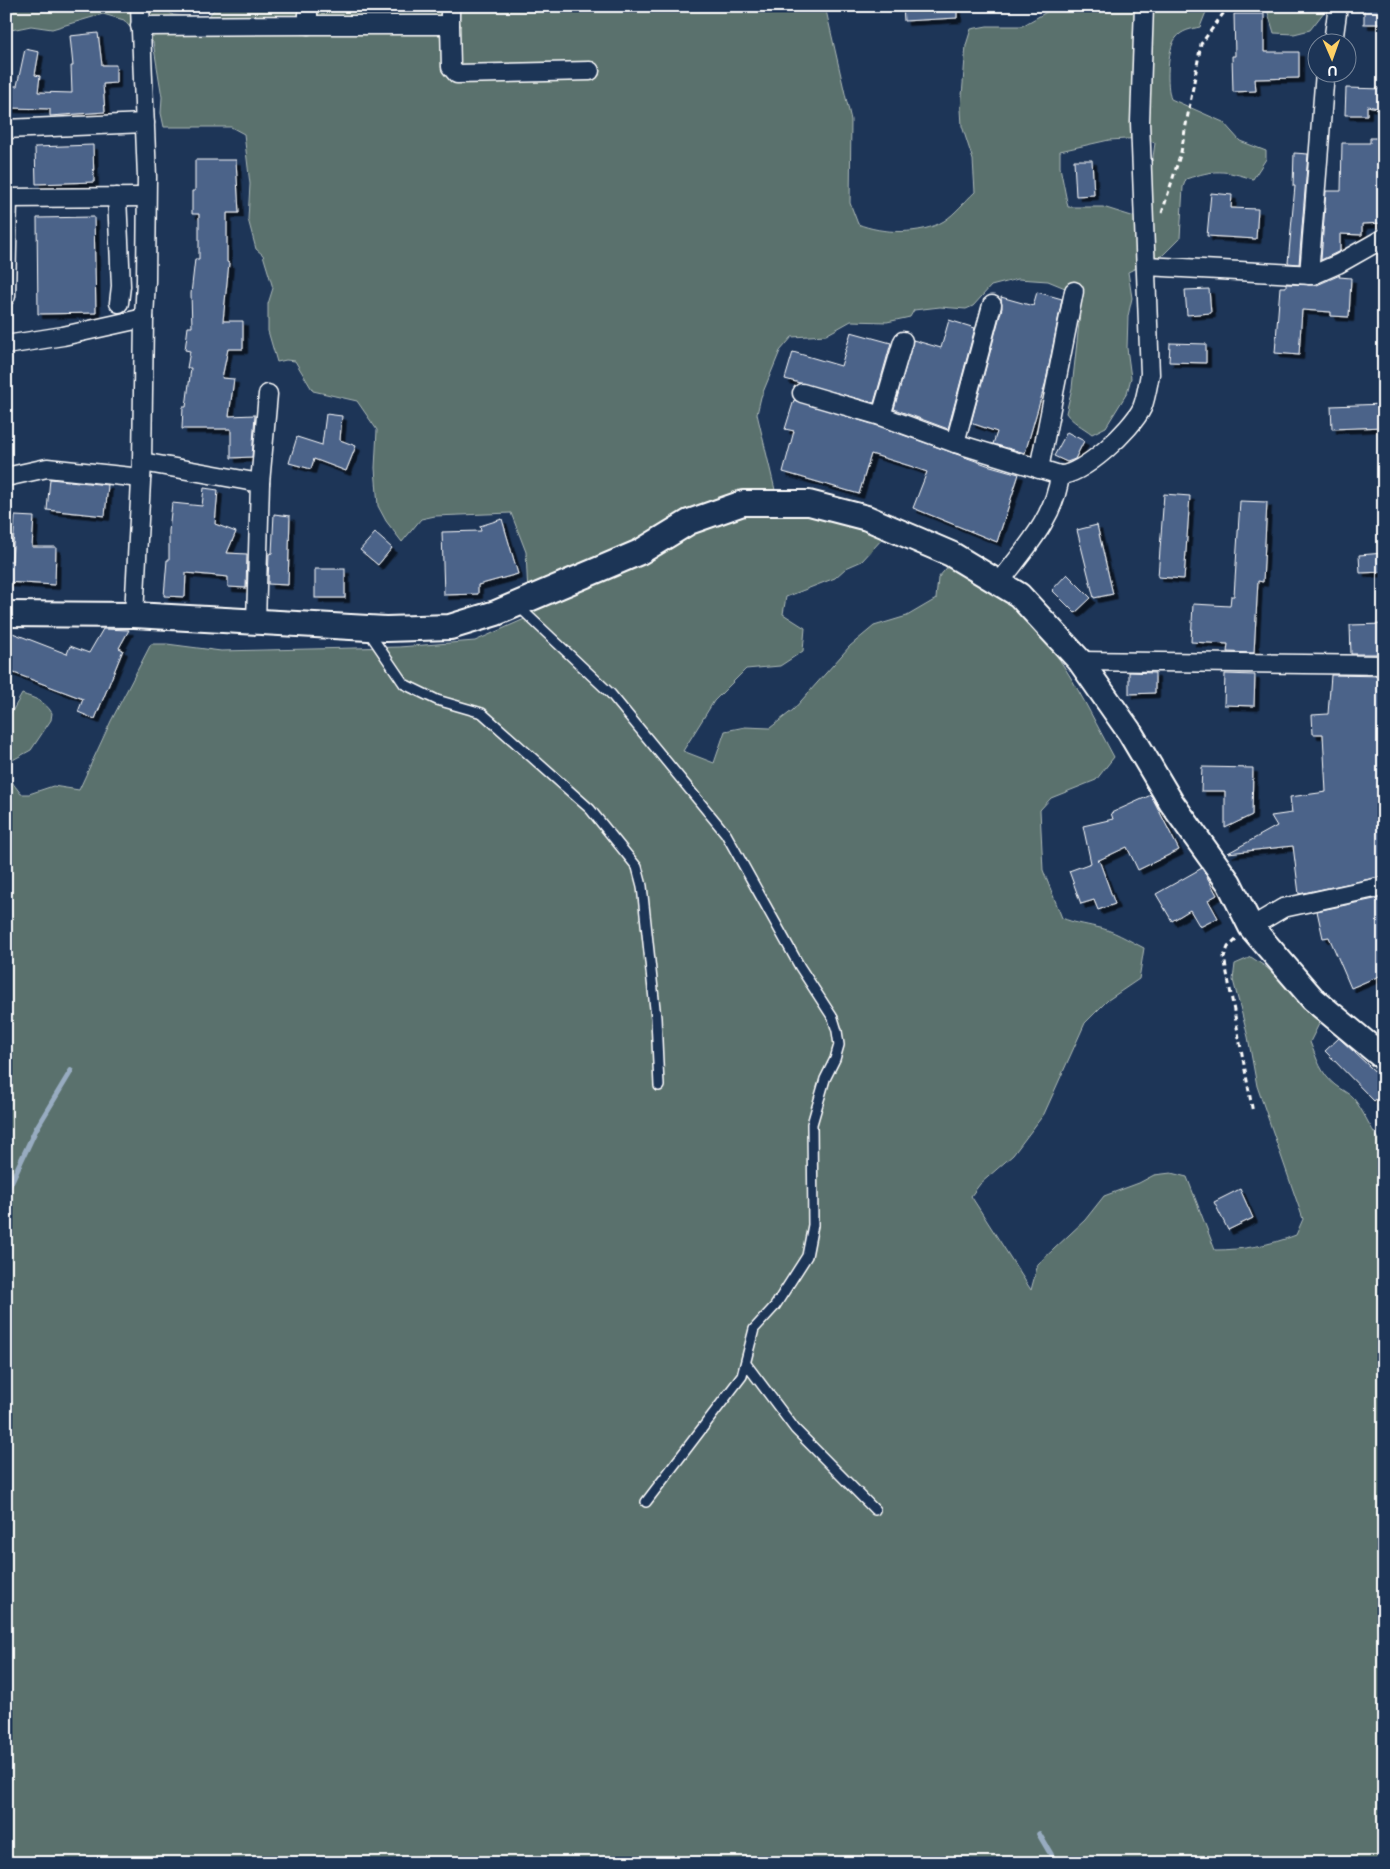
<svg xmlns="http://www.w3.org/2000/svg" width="1390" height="1869" viewBox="0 0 1390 1869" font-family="'Balsamiq Sans',sans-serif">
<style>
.green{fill:#5a716d;stroke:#acb8b6;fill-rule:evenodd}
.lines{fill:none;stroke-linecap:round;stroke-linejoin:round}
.stream{stroke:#98acc1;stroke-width:5.5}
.building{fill:#4c6389;stroke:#fff;filter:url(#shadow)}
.service-casing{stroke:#fff;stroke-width:12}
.minor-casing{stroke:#fff;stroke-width:21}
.secondary-casing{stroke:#fff;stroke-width:28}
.path{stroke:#fff;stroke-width:3;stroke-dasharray:5 4;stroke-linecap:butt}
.service{stroke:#1d3557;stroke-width:9}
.minor{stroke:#1d3557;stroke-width:18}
.secondary{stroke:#1d3557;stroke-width:24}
</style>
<defs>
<filter id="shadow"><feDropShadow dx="4.5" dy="4.5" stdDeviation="0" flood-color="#0009"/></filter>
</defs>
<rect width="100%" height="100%" fill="#1d3557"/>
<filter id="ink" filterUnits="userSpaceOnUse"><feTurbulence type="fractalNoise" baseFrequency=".02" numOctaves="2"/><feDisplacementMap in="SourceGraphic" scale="10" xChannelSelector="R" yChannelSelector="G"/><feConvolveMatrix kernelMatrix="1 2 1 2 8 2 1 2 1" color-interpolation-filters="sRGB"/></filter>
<g filter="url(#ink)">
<g class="green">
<path d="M6,6H160L173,15L208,17L217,6H825L851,120L850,203L858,224C882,234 921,235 944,221C955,214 965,201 975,192L973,160L962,126L961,109L966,45L971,29L987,26H1022L1057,6H1219L1206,12L1200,27C1191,29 1182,30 1176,38C1167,48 1166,87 1171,99L1223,122L1240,141L1266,151V159L1253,179C1223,170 1216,169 1186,179L1183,187L1180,238L1163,255L1128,272L1132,298L1128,316L1127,348L1131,378L1127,393L1106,427L1092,434C1083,427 1072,422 1066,413L1072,388L1082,295L1048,281L1018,279L991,286L973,306L966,309L940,307L914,310L910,317L887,322L851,321L826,335L792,337L780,351L761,397L757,414L780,511L840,520L884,537L862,561L846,568L835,578L786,597L783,614L805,628L803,651L780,666L746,669L714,701L683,751L714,763L725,731L745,727L770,728L793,710L850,646L874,626L907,616L936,599L938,578L950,564C967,573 987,582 1002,595C1055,637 1082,698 1114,757L1096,780L1051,798L1040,810L1043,870L1062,918C1074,923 1084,924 1096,927C1113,930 1128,940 1144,948L1139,979L1108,1000L1085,1023L1044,1114L1013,1155L980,1184L971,1196L1031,1290L1038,1264L1085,1220L1104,1196L1139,1183L1154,1175L1171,1173L1187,1177L1215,1250C1242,1250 1271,1245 1296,1235L1303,1219L1257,1086L1248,1037L1233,980L1235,964L1251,957L1266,967L1321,1020L1310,1042C1317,1059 1321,1074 1335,1085C1341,1090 1349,1093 1354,1099C1364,1111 1373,1136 1384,1144V1863H6V722L22,694C34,698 45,701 52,713L51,720L31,750L9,762C5,776 13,783 21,794H29L53,786L79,790L111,721L151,644H167L221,651L399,647L475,641L529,617L526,552L511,513L435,516L421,519L402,542L386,521L378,506L375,468L377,430L357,401L313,391L295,361L286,360L277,362L268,331V304L273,288L263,255L256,249L248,219L250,184L244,134L231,127H164L161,113L162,97L153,42L133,31L124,20L103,14L52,29L31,26L6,31ZM1143,138L1155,143L1151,171V211L1138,218L1103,207H1068L1060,167V151L1109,140Z"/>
<path d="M1266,6H1327L1328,7L1310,30L1294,34L1274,33Z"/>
</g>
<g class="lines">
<g class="stream">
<path d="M6,1193L36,1129L71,1071"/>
<path d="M1039,1834L1056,1863"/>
</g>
</g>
<g class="building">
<path d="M903,6H957V18L904,21Z"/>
<rect x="1364" y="6" width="20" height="18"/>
<path d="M1234,14H1264V52H1299V78L1255,79L1256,91L1233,92L1232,56H1235Z"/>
<path d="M98,33L102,65H116V83L103,84L105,112L50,116V109L9,108L10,86H17L25,49L39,52L35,75L40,76L38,92L72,93L71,66H73L70,36Z"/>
<path d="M1346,88L1384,89V109L1367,106V115H1345Z"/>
<path d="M1370,138H1384V223L1362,224V235L1340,234V251L1321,260L1326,191H1341L1342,143H1370Z"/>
<path d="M93,145L94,182L36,184L35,147Z"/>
<path d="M1294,153L1308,154L1299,264L1288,263L1295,186H1293Z"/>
<path d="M195,160H236L239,213H227V262L229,263L223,321H243V349H228L222,378L234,379L229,416L255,415L252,457L231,458V429H182L183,407H186L191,368H187L190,351L185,350L188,327H192L191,294L195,259H199V214H192V191H195Z"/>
<path d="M1074,160H1092L1094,195L1076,196Z"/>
<path d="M1211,193L1232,195L1231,208L1258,209L1256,239L1207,236Z"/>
<path d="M94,217L96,313L38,314L37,218Z"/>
<path d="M1340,275L1339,277L1351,278L1349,317L1331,316V312L1302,310L1299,355L1275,353L1280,287H1286V284L1317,285Z"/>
<path d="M1209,289L1211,313L1187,315L1185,290Z"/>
<path d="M1037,292L1062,299L1046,381L1025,453L993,444L997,432L971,423L1002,308L1001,297L1033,306Z"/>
<path d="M949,320L975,328L948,429L894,409L913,340L941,348Z"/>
<path d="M851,332L891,343L874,403L785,379L793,352L841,366Z"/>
<path d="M1170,343L1206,344V363L1169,362Z"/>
<path d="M794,400L878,426L987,465L1019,474L997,542L913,508L927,472L910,466L871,454L859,494L783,472L794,431L785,429Z"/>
<path d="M1384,404V427L1332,429L1331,406Z"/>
<path d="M326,414L342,416L340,440L356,446L346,471L314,459L311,469L289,463L297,437L322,445Z"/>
<path d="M1067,432L1084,441L1075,459L1067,462L1054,456Z"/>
<path d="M50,479L108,485L105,516L47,510Z"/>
<path d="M204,488L218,490L215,524L236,532L227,553L247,554L246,588L228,587V577L186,573L185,597L164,596L167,560H169V531L172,503L202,506Z"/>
<path d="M1164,494L1190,496L1184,579L1158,577Z"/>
<path d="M1240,501L1267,502L1263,582L1258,581L1254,653L1227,652L1228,644L1191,642L1193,604L1230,606L1231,596H1234Z"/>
<path d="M274,514L290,516L288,585L268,584L269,554L272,553Z"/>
<path d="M15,516L34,517L32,547H56L55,585L6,582V561H12Z"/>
<path d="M502,519L518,574L478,585V594L444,595L442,532L481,531L480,526Z"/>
<path d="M1097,525L1113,594L1094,598L1077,530Z"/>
<path d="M375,533L392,548L378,565L360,550Z"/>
<path d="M1384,553V572L1360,573L1359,555Z"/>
<rect x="315" y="569" width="30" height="29"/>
<path d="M1067,574L1091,598L1075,613L1052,590Z"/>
<path d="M1384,624V654H1351L1350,625Z"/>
<path d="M103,629L129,630L119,648L123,650L95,719L78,712L83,699L6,670V641L10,632L67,654L70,646L89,653Z"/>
<path d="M1129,672L1155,673V693L1129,694Z"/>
<path d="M1225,674L1255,675L1254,706L1224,705Z"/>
<path d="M1331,675L1384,676V876L1299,894L1293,846L1228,853L1277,826L1271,816L1292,813L1290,797L1326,792L1323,734H1313L1312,715L1328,714Z"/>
<path d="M1202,767L1253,768L1252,815L1225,828V791H1201Z"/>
<path d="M1151,795L1179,850L1138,870L1127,847L1097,861L1099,860L1115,904L1098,910L1094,900L1081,904L1069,871L1091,863L1083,826L1113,819L1111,813Z"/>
<path d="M1202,868L1217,895L1208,900L1218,918L1200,927L1190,910L1172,921L1156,894Z"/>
<path d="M1384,897V974L1351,988L1329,937L1323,938L1317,911Z"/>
<path d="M1339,1038L1384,1080V1092L1374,1101L1325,1051Z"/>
<path d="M1240,1189L1253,1218L1228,1230L1214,1202Z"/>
</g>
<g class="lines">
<defs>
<g id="service">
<path d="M518,606L611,694L726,834L800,967L833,1018L837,1031L839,1045L835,1059L825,1079L812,1124L813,1225L807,1256L775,1306L754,1329L742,1376L646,1502"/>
<path d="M368,631L404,684L437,700L482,713L590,809L637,867L642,886L656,1018L659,1086"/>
<path d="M747,1365L795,1429L875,1510"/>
</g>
<g id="minor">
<path d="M450,6V25"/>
<path d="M308,25H450L451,67L457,74L590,71"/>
<path d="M140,26L308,25V6"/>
<path d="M1333,42L1338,6"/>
<path d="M6,129L145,123"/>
<path d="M117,197L121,286L119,303"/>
<path d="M6,198L146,197"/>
<path d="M1146,266L1313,275L1338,264L1384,238"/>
<path d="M1309,275L1325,72"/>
<path d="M6,296L8,198"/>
<path d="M6,345L63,336L144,318"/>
<path d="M802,393L881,416L955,443L1060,475C1055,518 1024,550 999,583"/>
<path d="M881,416L903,341"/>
<path d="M955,443L992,305"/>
<path d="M142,462L260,483"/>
<path d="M1039,469L1074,291"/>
<path d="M1060,475C1083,475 1132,429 1142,408C1146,398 1148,384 1150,374L1140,122L1144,6"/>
<path d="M6,477L47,468L141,478"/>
<path d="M134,615L142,462L144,318L146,281L147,177L140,6"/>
<path d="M256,622L260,483L268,394"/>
<path d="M1080,661L1384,665"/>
<path d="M1251,927L1283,908L1384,886"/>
</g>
<path id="secondary" d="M6,614L134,615L386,629L450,627L496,613L640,552L689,522L743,503H809L867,518L951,554L1019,595L1080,661L1129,731L1171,802L1229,883L1251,927L1313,999L1384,1058"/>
</defs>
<use href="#service" class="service-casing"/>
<use href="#minor" class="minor-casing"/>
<use href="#secondary" class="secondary-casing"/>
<g class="path">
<path d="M1162,213L1181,152L1201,44L1225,11L1259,6"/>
<path d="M1236,940L1228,947L1224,957L1253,1113"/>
</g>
<use href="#service" class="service"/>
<use href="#minor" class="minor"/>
<use href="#secondary" class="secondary"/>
</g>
</g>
<rect width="1390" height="1869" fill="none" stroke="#1d3557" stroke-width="25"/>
<rect x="12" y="12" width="1365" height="1844" fill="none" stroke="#fff" stroke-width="2" filter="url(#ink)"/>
<g transform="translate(1332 58) rotate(178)"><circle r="24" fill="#1d3557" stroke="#77869a"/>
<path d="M0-4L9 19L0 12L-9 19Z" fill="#ffd166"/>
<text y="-8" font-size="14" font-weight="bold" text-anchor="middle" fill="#ffffff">U</text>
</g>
</svg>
